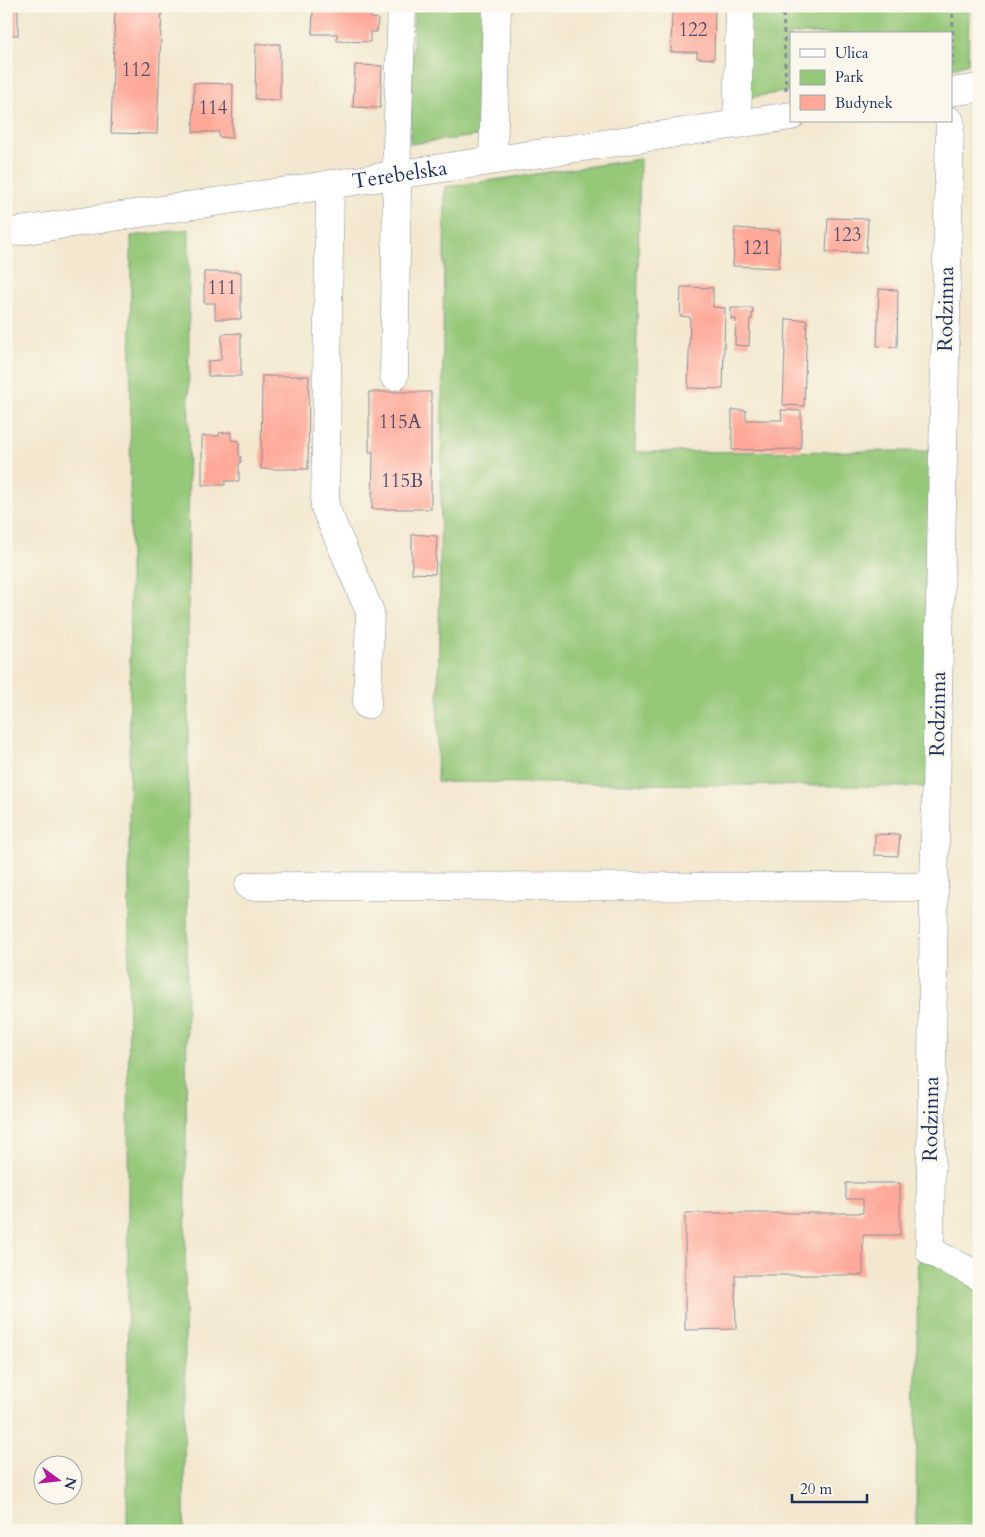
<svg xmlns="http://www.w3.org/2000/svg" width="985" height="1537" viewBox="0 0 985 1537" font-family="Cardo,serif">
<style>
.green{fill:#96c879;stroke:#587c6c}
.building{fill:#fea898}
.lines{fill:none;stroke-linecap:round;stroke-linejoin:round}
.minor-casing{stroke:#878c96;stroke-width:29}
.path{stroke:#878c96;stroke-width:3;stroke-dasharray:4 4;stroke-linecap:butt}
.minor{stroke:#fff;stroke-width:28}
.labels{text-anchor:middle;dominant-baseline:central;stroke-width:5;stroke-linejoin:round;paint-order:stroke}
.number-label{font-size:19px;fill:#544d6c}
.street-label{font-size:21px;fill:#1b2f5e;stroke:#fbf7ec}
</style>
<rect width="100%" height="100%" fill="#fbf7ec"/>
<filter id="ink" filterUnits="userSpaceOnUse"><feTurbulence type="fractalNoise" baseFrequency=".02" numOctaves="2"/><feDisplacementMap in="SourceGraphic" scale="10" xChannelSelector="R" yChannelSelector="G"/><feConvolveMatrix kernelMatrix="1 2 1 2 8 2 1 2 1" color-interpolation-filters="sRGB"/></filter>
<filter id="wash" filterUnits="userSpaceOnUse"><feTurbulence type="fractalNoise" baseFrequency=".0096" numOctaves="4" result="noise"/><feDisplacementMap in="SourceGraphic" scale="20" xChannelSelector="R" yChannelSelector="G"/><feGaussianBlur stdDeviation="1.12" result="paint"/><feColorMatrix in="noise" values="0 0 0 0 0 0 0 0 0 0 0 0 0 0 0 0 0 1.4 0 .05"/><feComposite in="paint" operator="in"/></filter>
<g filter="url(#wash)">
<rect width="100%" height="100%" fill="#f3e8cf"/>
<g class="green">
<path d="M414,6H488L485,135L410,144Z"/>
<path d="M735,6H969L968,63L951,69V34H791V91L734,100Z"/>
<path d="M640,159L635,452L939,451L929,787L437,782L445,187Z"/>
<path d="M189,229L188,785L184,1531H127L131,236Z"/>
<path d="M918,1181L939,1246L979,1263V1531H916Z"/>
</g>
<g id="blocks">
<g class="building">
<rect x="6" y="6" width="12" height="29"/>
<path d="M115,6H162L157,134L111,133Z"/>
<path d="M338,6H371V18L378,19L377,32H370V42L337,41V34H312L313,9L338,10Z"/>
<path d="M687,6H715L714,59L697,58V52H671L672,8H687Z"/>
<path d="M256,44H280V100L255,99Z"/>
<path d="M355,65L382,66L380,108L353,107Z"/>
<path d="M194,83L233,84L232,138L219,137V132H193Z"/>
<path d="M828,218L868,219L866,253L826,252Z"/>
<path d="M735,228L780,231L779,268L733,266Z"/>
<path d="M204,272H241V319H215V303H204Z"/>
<path d="M681,287L713,288V307L725,308L723,389L688,388L690,317L680,316Z"/>
<path d="M879,289L898,290L897,347L877,346Z"/>
<path d="M731,308H753L752,319H750L749,346L735,345L736,319H731Z"/>
<path d="M786,319L807,320L804,406L783,405Z"/>
<path d="M241,333V376H208V361L221,360L222,334Z"/>
<path d="M262,376H309L308,469H261Z"/>
<path d="M369,392H431V509H372L373,452H369Z"/>
<path d="M732,410H746V420H782L781,410L801,411V449L732,450Z"/>
<path d="M231,432V440L239,441V455L241,457V462L239,464V481H225V485H202V436H219V433Z"/>
<path d="M412,534L437,536L435,574L412,573Z"/>
<path d="M875,834L900,835L898,856L874,855Z"/>
<path d="M846,1183H900V1235H863V1275H735L736,1329L685,1330V1213H863V1199H846Z"/>
</g>
</g>
</g>
<g filter="url(#ink)">
<use href="#blocks" fill-opacity="0" stroke="#878c96" stroke-width="1"/>
<g class="lines">
<defs>
<g id="minor">
<path d="M951,92L979,88"/>
<path d="M950,121L934,887L930,1251L979,1276"/>
<path d="M737,124L740,6"/>
<path d="M493,160L497,6"/>
<path d="M330,184L325,507L370,612L367,705"/>
<path id="s1" d="M6,233L791,116"/>
<path d="M394,376L397,190L396,174L402,6"/>
<path d="M249,886L934,887"/>
</g>
</defs>
<use href="#minor" class="minor-casing"/>
<g class="path">
<path d="M783,6L786,91"/>
<path d="M952,66L953,6"/>
</g>
<use href="#minor" class="minor"/>
</g>
</g>
<g class="labels">
<g class="number-label">
<text x="693" y="30">122</text>
<text x="136" y="70">112</text>
<text x="213" y="108">114</text>
<text x="847" y="235">123</text>
<text x="757" y="248">121</text>
<text x="222" y="288">111</text>
<text x="400" y="422">115A</text>
<text x="402" y="481">115B</text>
</g>
<g class="street-label">
<text stroke="none"><textPath href="#s1" startOffset="398">Terebelska</textPath></text>
<text transform="translate(946 309) rotate(-89)">Rodzinna</text>
<text transform="translate(938 714) rotate(-89)">Rodzinna</text>
<text transform="translate(931 1119) rotate(-89)">Rodzinna</text>
</g>
</g>
<rect width="985" height="1537" fill="none" stroke="#fbf7ec" stroke-width="25"/>
<rect x="790" y="32" width="162" height="90" fill="#fbf7ec" stroke="#a1a7b3"/>
<rect x="800" y="49" width="25" height="8" fill="#ffffff" stroke="#a1a7b3"/>
<text x="835" y="58" font-size="15" fill="#1b2f5e">Ulica</text>
<rect x="800" y="70" width="25" height="15" fill="#96c879" stroke="#a1a7b3"/>
<text x="835" y="82" font-size="15" fill="#1b2f5e">Park</text>
<rect x="800" y="95" width="25" height="15" fill="#fea898" stroke="#a1a7b3"/>
<text x="835" y="108" font-size="15" fill="#1b2f5e">Budynek</text>
<g transform="translate(58 1480) rotate(105)"><circle r="24" fill="#fbf7ec" stroke="#a1a7b3"/>
<path d="M0-4L9 19L0 12L-9 19Z" fill="#b5179e"/>
<text y="-8" font-size="14" font-weight="bold" text-anchor="middle" fill="#1b2f5e">N</text>
</g>
<path d="M792 1494v8h75v-8" fill="none" stroke="#1b2f5e" stroke-width="2.5"/>
<text x="800" y="1494" font-size="15" fill="#1b2f5e" stroke="#fbf7ec" stroke-width="4" paint-order="stroke">20 m</text>
</svg>
